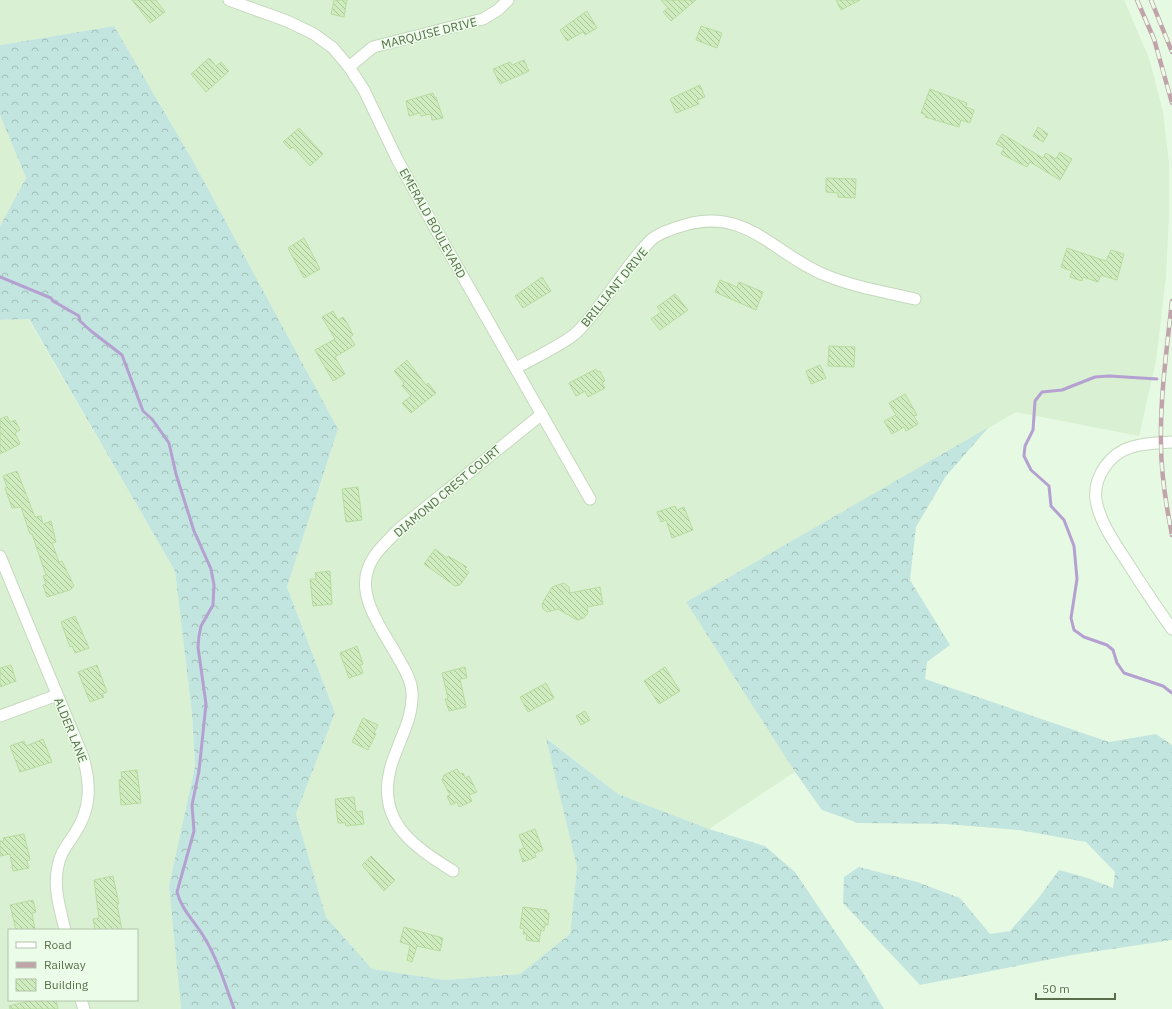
<svg xmlns="http://www.w3.org/2000/svg" width="1172" height="1009" viewBox="0 0 1172 1009" font-family="'IBM Plex Sans',sans-serif">
<style>
.residential{fill:#d9f0d2;fill-rule:evenodd}
.forest{fill:url(#forest-crowns)}
.lines{fill:none;stroke-linecap:round;stroke-linejoin:round}
.stream{stroke:#b4a1d1;stroke-width:3}
.building{fill:url(#building-back-hatch);stroke:#b7dca0}
.minor-casing{stroke:#c5d9bd;stroke-width:13}
.minor{stroke:#fff;stroke-width:11}
.rail-casing{stroke:#c1a3aa;stroke-width:4.5}
.rail{stroke:#ebfde8;stroke-width:3;stroke-dasharray:9;stroke-linecap:butt}
.labels{text-anchor:middle;dominant-baseline:central;stroke-width:3;stroke-linejoin:round;paint-order:stroke}
.street-label{font-size:12px;fill:#5a6e4c;stroke:#ebfde8}
</style>
<defs>
<pattern id="forest-crowns" width="20" height="18" patternUnits="userSpaceOnUse"><rect width="20" height="18" fill="#c3e5df"/><path d="M2 6a3 3 0 1 1 6 0M12 15a3 3 0 1 1 6 0" fill="none" stroke="#a1beb7"/></pattern>
<pattern id="building-back-hatch" width="6" height="6" patternUnits="userSpaceOnUse"><rect width="6" height="6" fill="#ceecbd"/><path d="M-1 5l2 2M0 0l6 6M5-1l2 2" fill="none" stroke="#aac39c"/></pattern>
</defs>
<rect width="100%" height="100%" fill="#e6f9e3"/>
<g class="residential">
<path d="M0,0H1124L1149,58L1163,112L1169,163V217L1166,276L1156,361L1139,436L1016,412L686,602L795,772L709,829L618,794L547,738L577,867L570,934L520,974L445,980L372,969L326,917L296,814L335,713L287,587L338,429L193,161L114,26L0,45Z"/>
<path d="M0,115L26,178L0,226Z"/>
<path d="M28,319L175,571L192,714L195,766L169,886L181,1009H0V320ZM9,930H137V1000H9Z"/>
</g>
<g class="forest">
<path d="M114,26L193,161L338,429L287,587L335,713L296,814L326,917L372,969L445,980L520,974L570,934L577,867L546,738L618,794L709,829L765,846L795,872L863,973L884,1009H181L169,886L195,766L192,714L175,571L29,319L0,320V226L26,178L0,115V45Z"/>
<path d="M989,427L946,476L916,527L910,580L950,645L927,662L925,679L1109,742L1156,734L1172,745V940L1072,955L920,985L843,903L844,877L859,867L917,882L960,898L990,934L1010,931L1037,900L1059,870L1088,878L1113,888L1115,872L1086,842L1019,830L946,824L858,823L822,810L795,772L686,602Z"/>
</g>
<g class="lines">
<g class="stream">
<path d="M0,277L51,298L53,301L79,316L80,321L91,331L122,355L143,411L152,419L169,443L176,474L194,531L211,569L214,585L213,605L201,626L199,636L198,647L206,704L199,771L192,805L194,831L177,892C181,909 195,922 204,937C218,960 225,984 234,1009"/>
<path d="M1157,379L1109,376L1095,377L1062,390L1042,392L1035,401L1033,430L1025,446L1024,456L1031,470L1049,486L1051,506L1064,520L1074,546L1077,579L1071,618L1074,630L1084,637L1107,645L1113,650L1117,663L1124,673L1163,686L1172,693"/>
</g>
</g>
<g class="building">
<path d="M132,0H156L165,12L150,23Z"/>
<path d="M334,0H347L344,17L331,14Z"/>
<path d="M661,0H696L671,21L663,12L668,8Z"/>
<path d="M836,0H860L841,10Z"/>
<path d="M587,11L597,28L585,35L583,32L567,41L560,30Z"/>
<path d="M701,26L722,33L717,48L696,40Z"/>
<path d="M209,58L216,66L221,62L229,71L206,92L191,74Z"/>
<path d="M524,60L529,71L500,84L493,69L510,62L512,65Z"/>
<path d="M700,85L705,97L697,100L699,104L676,113L670,99Z"/>
<path d="M930,89L967,103L966,107L974,110L970,123L961,120L959,127L925,117L926,115L921,113Z"/>
<path d="M433,93L434,97H436L443,118L432,120L431,114L421,116L420,113L409,116L406,101Z"/>
<path d="M1038,127L1048,134L1043,142L1033,136Z"/>
<path d="M299,128L323,154L310,166L293,147L290,149L283,142Z"/>
<path d="M1002,134L1043,158L1046,153L1056,159L1060,152L1072,159L1060,180L1030,162L1027,167L1001,154L1004,148L996,144Z"/>
<path d="M826,178L856,179L855,198L838,197V193L826,192Z"/>
<path d="M304,238L320,269L304,278L288,248Z"/>
<path d="M1067,248L1106,261L1111,250L1124,254L1117,280L1101,275L1098,282L1083,277L1082,281L1070,277L1072,271L1061,267Z"/>
<path d="M542,277L551,291L523,308L515,296Z"/>
<path d="M720,280L737,287L739,282L763,292L756,310L715,292Z"/>
<path d="M675,294L688,310L660,330L651,319L661,312L657,307Z"/>
<path d="M333,311L338,320L343,317L347,323L353,335L350,337L355,345L335,357L345,374L333,381L315,350L335,339L322,317Z"/>
<path d="M829,346L855,347L854,367L828,366Z"/>
<path d="M407,360L426,385L428,383L436,393L411,413L402,403L411,396L402,386L404,383L394,371Z"/>
<path d="M820,365L826,378L811,384L806,371Z"/>
<path d="M596,369L598,372L600,371L605,381L602,383L605,388L588,397L585,391L576,396L569,383Z"/>
<path d="M905,394L917,415L914,416L918,424L906,431L904,427L892,434L884,421L896,415L889,403Z"/>
<path d="M7,416L10,422L15,420L20,430L15,433L20,444L0,454V419Z"/>
<path d="M17,471L35,517L41,516L43,524L51,521L56,542L52,543L59,562L62,561L74,586L70,590L47,597L43,585L46,584L43,576L46,575L32,534H30L21,507L12,508L5,488L7,487L3,476Z"/>
<path d="M358,487L362,520L346,522L342,489Z"/>
<path d="M675,506L677,510L684,507L693,530L672,538L666,520L661,522L657,512Z"/>
<path d="M435,549L447,558L448,556L467,567L465,569L469,572L460,585L455,586L424,564Z"/>
<path d="M330,571L332,604L313,606L310,579H316L315,573Z"/>
<path d="M564,583L569,587L570,593L600,587L603,604L587,607L588,613L584,618L577,620L558,609L547,612L543,609L542,604L552,587Z"/>
<path d="M75,616L89,648L75,653L72,646L70,647L61,622Z"/>
<path d="M357,646L363,664L360,665L363,673L349,678L340,653Z"/>
<path d="M11,665L16,681L0,687V668Z"/>
<path d="M97,665L107,692L102,694L104,697L90,702L78,672Z"/>
<path d="M465,667L467,678L460,679L466,707L449,711L445,699L448,698L442,673Z"/>
<path d="M665,667L680,691L659,704L644,681Z"/>
<path d="M546,683L554,698L528,712L520,697Z"/>
<path d="M585,711L590,720L581,725L576,716Z"/>
<path d="M363,718L378,725L374,733L376,734L368,750L352,742Z"/>
<path d="M43,739L52,762L20,772L10,746L24,741L26,746Z"/>
<path d="M457,769L460,774L463,773L465,778L469,776L477,792L469,795L472,801L459,807L457,802L451,805L447,796L450,795L442,780L444,775Z"/>
<path d="M137,770L141,803L121,805L119,780L122,779L121,772Z"/>
<path d="M354,797L356,812L362,811L364,824L346,826L345,823H338L335,799Z"/>
<path d="M535,829L543,850L535,853L536,857L523,862L519,850L524,848L519,835Z"/>
<path d="M24,834L30,860L27,861L29,868L13,871L10,854L0,856V841H4L3,838Z"/>
<path d="M371,856L395,880L384,891L362,865Z"/>
<path d="M113,876L119,904H117L122,930H95L93,919L99,918L94,880Z"/>
<path d="M33,900L36,912L32,913L35,930H16L10,905Z"/>
<path d="M523,907L547,910L546,913H549L548,925H545L544,931L541,930L539,942L526,940L527,934H523L524,929L520,928Z"/>
<path d="M404,927L443,938L440,951L417,946L412,962L407,960L410,945L400,942Z"/>
<path d="M33,1000H56L58,1009H10L9,1006Z"/>
</g>
<g class="lines">
<defs>
<g id="minor">
<path d="M229,0L287,21L314,34L333,48L349,67L364,90L397,159L426,212L590,499"/>
<path d="M349,67L373,47L483,19L498,10L508,0"/>
<path d="M516,368C532,359 564,344 576,333C605,305 623,267 652,239C661,232 674,228 685,225C747,207 775,255 825,275C854,287 885,292 915,299"/>
<path d="M1172,442C1159,443 1145,443 1132,447C1110,453 1093,477 1096,500C1100,524 1117,546 1129,565C1143,587 1157,608 1172,629"/>
<path d="M0,556L83,757C91,785 91,809 75,833C68,844 60,853 58,866C53,887 60,909 65,930"/>
<path d="M0,716L57,695"/>
<path d="M453,871C415,847 377,823 390,770C392,761 396,753 399,744C406,727 413,711 412,692C411,679 403,666 397,656C384,632 357,598 368,569C373,553 388,541 399,529L542,414"/>
<path d="M81,1000L84,1009"/>
</g>
</defs>
<use href="#minor" class="minor-casing"/>
<use href="#minor" class="minor"/>
<defs>
<g id="rail">
<path d="M1137,0L1154,39L1172,103"/>
<path d="M1151,0L1172,52"/>
<path d="M1172,301C1167,348 1160,396 1161,444C1161,474 1166,505 1172,535"/>
</g>
</defs>
<use href="#rail" class="rail-casing"/>
<use href="#rail" class="rail"/>
</g>
<g class="labels">
<g class="street-label">
<text transform="translate(429 33) rotate(-14)">MARQUISE DRIVE</text>
<text transform="translate(433 223) rotate(61)">EMERALD BOULEVARD</text>
<text transform="translate(614 287) rotate(-51)">BRILLIANT DRIVE</text>
<text transform="translate(447 491) rotate(-40)">DIAMOND CREST COURT</text>
<text transform="translate(71 730) rotate(68)">ALDER LANE</text>
</g>
</g>
<rect x="8" y="929" width="130" height="72" fill="#ebfde8" stroke="#b1c4aa"/>
<rect x="16" y="942" width="20" height="6" fill="#ffffff" stroke="#b1c4aa"/>
<text x="44" y="949" font-size="12" fill="#5a6e4c">Road</text>
<rect x="16" y="962" width="20" height="6" fill="#c1a3aa" stroke="#b1c4aa"/>
<text x="44" y="969" font-size="12" fill="#5a6e4c">Railway</text>
<rect x="16" y="979" width="20" height="12" fill="url(#building-back-hatch)" stroke="#b1c4aa"/>
<text x="44" y="989" font-size="12" fill="#5a6e4c">Building</text>
<path d="M1036 993v6h79v-6" fill="none" stroke="#5a6e4c" stroke-width="2"/>
<text x="1042" y="993" font-size="12" fill="#5a6e4c" stroke="#ebfde8" stroke-width="3" paint-order="stroke">50 m</text>
</svg>
